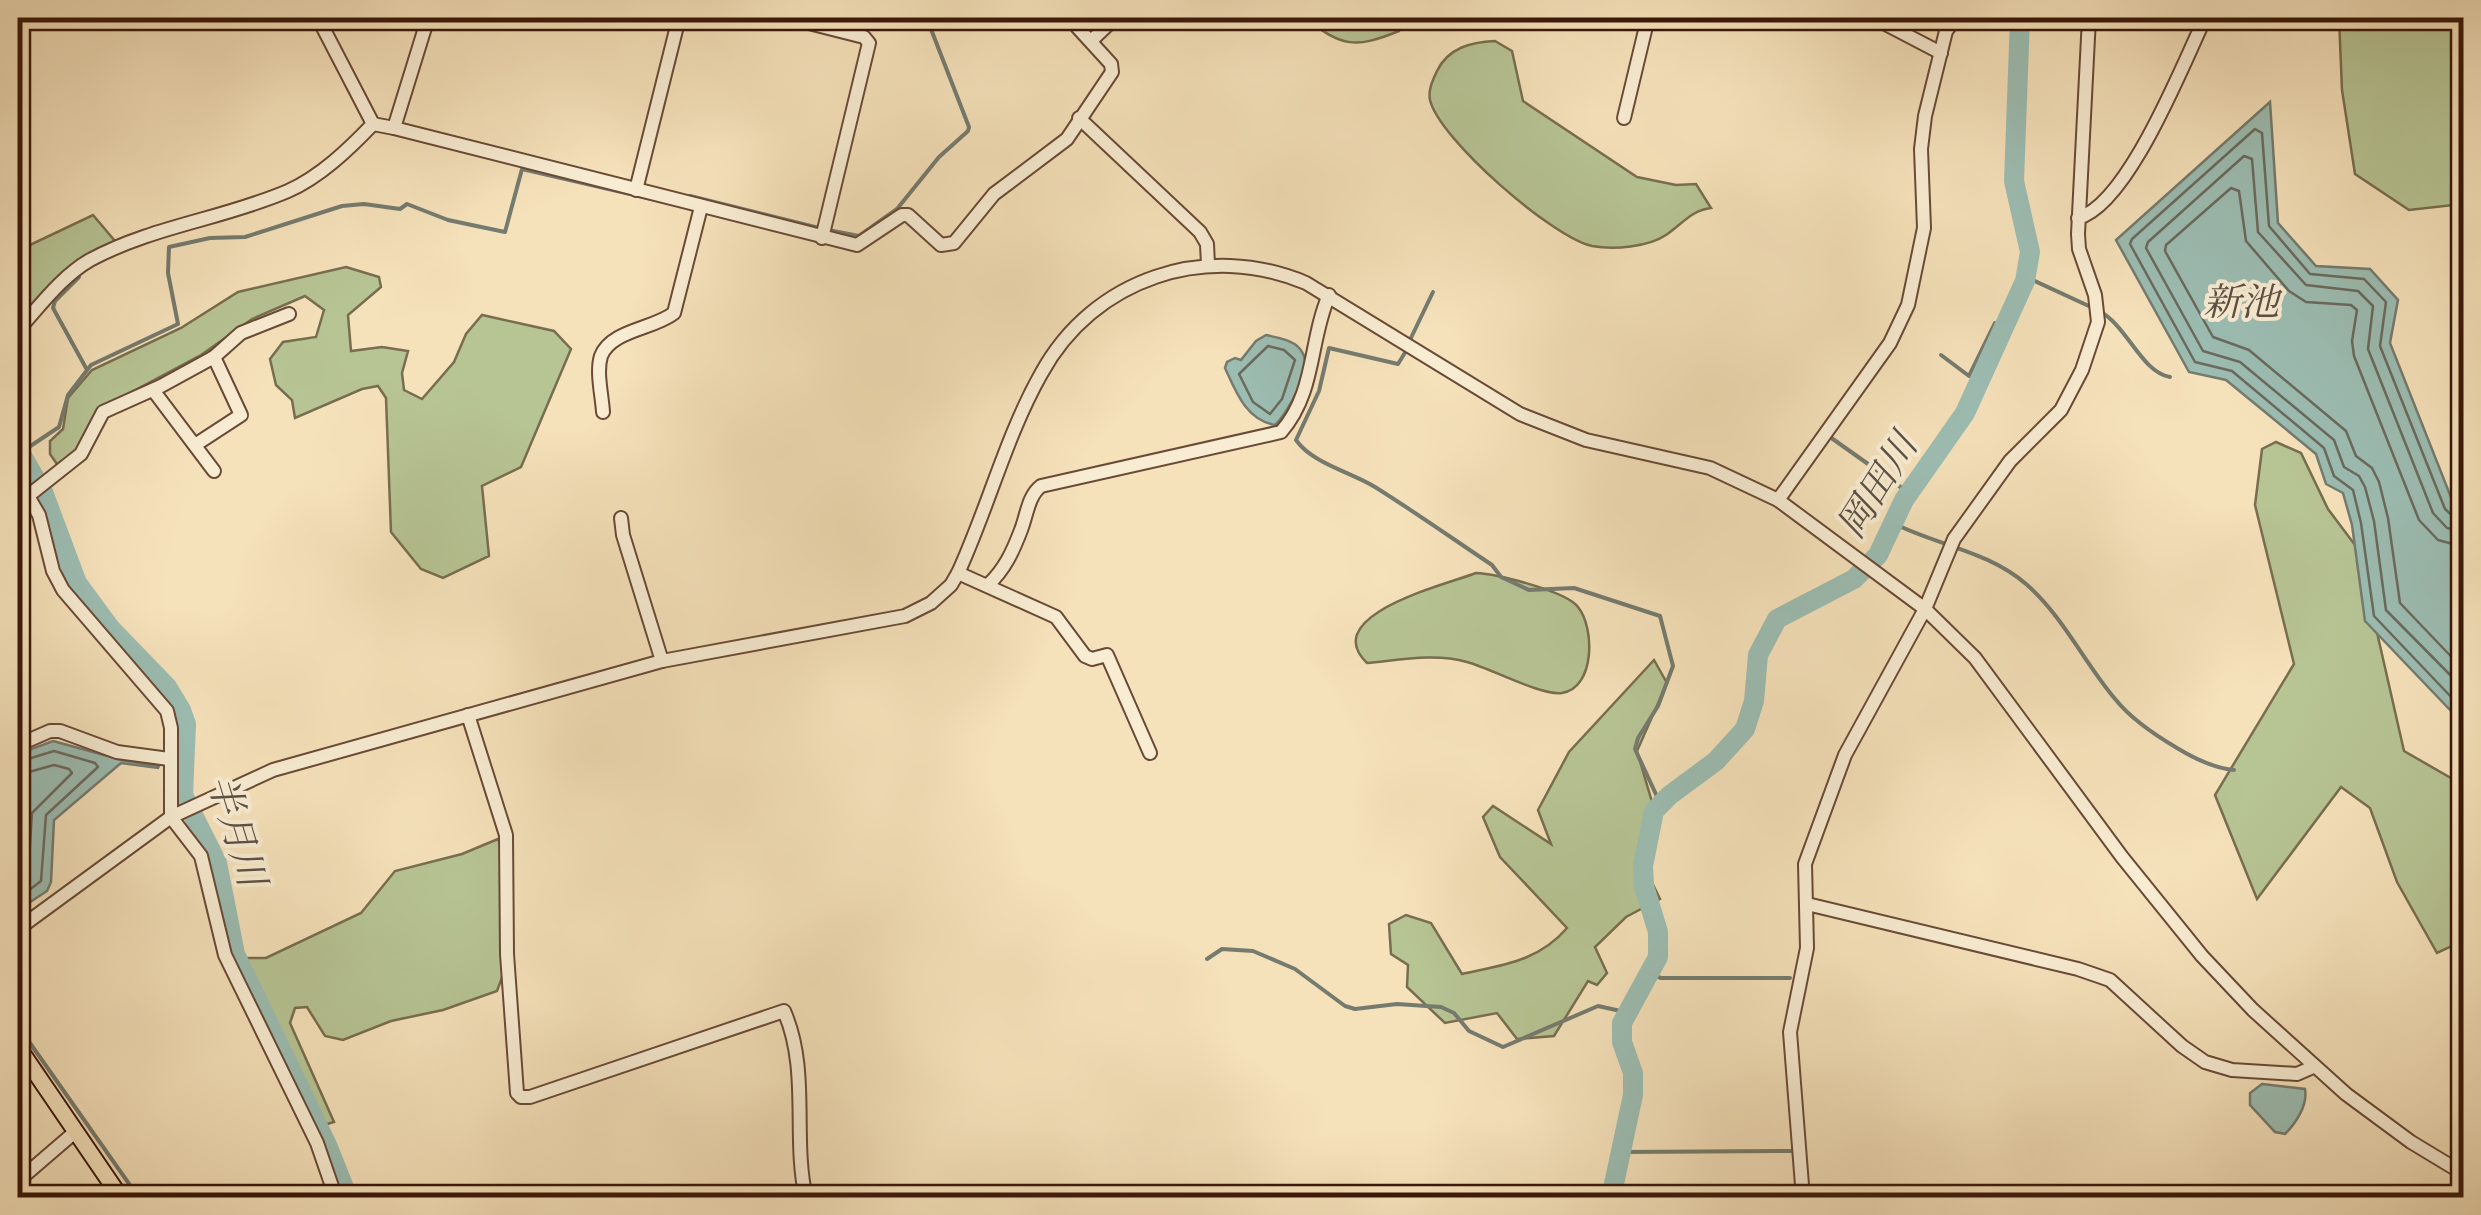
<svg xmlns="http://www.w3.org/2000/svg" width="2481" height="1215" viewBox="0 0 2481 1215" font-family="'Gentium Book Plus','Noto Serif JP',serif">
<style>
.green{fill:#b7c494;stroke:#786e4f;stroke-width:2.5}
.water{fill:#9cbdb2;stroke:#757b6f;stroke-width:2.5}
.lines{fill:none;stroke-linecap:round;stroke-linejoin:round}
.shore{stroke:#6b6a5e;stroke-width:2.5}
.stream{stroke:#757b6f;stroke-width:4}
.river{stroke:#9cbdb2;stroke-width:20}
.minor-casing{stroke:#694a36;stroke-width:16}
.major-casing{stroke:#3a170a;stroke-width:19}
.minor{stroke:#f8ecd2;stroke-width:12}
.major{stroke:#f5e1ba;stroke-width:15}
.labels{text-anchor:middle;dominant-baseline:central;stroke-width:8;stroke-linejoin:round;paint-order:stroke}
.water-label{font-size:38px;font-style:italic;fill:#5c5145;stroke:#f8ecd2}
</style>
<rect width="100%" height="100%" fill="#f5e1ba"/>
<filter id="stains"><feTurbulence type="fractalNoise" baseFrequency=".002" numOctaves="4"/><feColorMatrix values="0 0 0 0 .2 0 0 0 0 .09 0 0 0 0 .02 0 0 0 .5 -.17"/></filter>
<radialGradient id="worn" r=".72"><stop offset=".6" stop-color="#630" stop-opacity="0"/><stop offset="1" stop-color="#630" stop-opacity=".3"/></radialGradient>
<g class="green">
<path d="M1304,18H1400L1399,31C1354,49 1344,47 1304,18Z"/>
<path d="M2339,18H2463V204L2409,210L2355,174L2342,90Z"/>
<path d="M1495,41L1512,51L1523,101L1637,177L1676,185L1696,184L1711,208C1692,210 1682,224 1666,235C1648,247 1614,250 1592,246C1553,238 1439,139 1430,100C1428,89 1433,80 1437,71C1448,48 1471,42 1495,41Z"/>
<path d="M93,215L115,241C71,261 49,287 18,322V248L30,245Z"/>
<path d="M346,267L379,277L381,287L348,315L351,351L382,347L408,351L402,373L404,390L422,399L454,362L466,334L482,315L554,331L571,349L521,467L482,486L489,556L443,578L421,569L391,532L386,398L378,386L362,389L295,418L292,400L276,385L270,359L283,342L316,337L324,310L305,296L252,319L201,355L100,409L76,450L59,467L50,454V441L63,429L68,398L92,370L181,328L238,292Z"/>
<path d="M2276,442L2301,453L2328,509L2358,549L2404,751L2463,785V941L2437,953L2397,882L2370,808L2341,787L2257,899L2215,795L2294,664L2255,505L2262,449Z"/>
<path d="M1476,573C1497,574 1566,591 1578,607C1595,628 1595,688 1562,693C1541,696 1490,668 1467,662C1435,653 1400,660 1367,663C1317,615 1448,584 1476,573Z"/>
<path d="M1654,660L1667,683L1637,751L1652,802L1638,854L1660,899L1626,917L1595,947L1607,973L1597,985L1588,981L1554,1036L1517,1039L1497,1013L1445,1023L1407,987L1408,965L1391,954L1389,924L1406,915L1431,923L1462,974C1503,965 1539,961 1567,928L1500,857L1483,817L1493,806L1551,844L1538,810L1569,752Z"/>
<path d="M498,839L504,853V972L497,991L443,1010L391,1021L343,1040L325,1036L307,1007L295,1008L290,1023L334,1122L324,1125L240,958H266L361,913L395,871L462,854Z"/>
</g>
<g class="water">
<path d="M2270,102L2278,223L2316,266L2370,269L2398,300L2390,343L2454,505L2463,512V711L2452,712L2365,621L2352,525L2343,493L2326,484L2316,454L2226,380L2189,372L2116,240Z"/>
<path d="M1266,335C1278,338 1296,340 1302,352C1313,368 1288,413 1275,425C1246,420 1236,392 1225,368L1227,362L1235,358L1241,360L1256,341Z"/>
<path d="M53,741L122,760L159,766L158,768L121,763L54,820L51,882L47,891L24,906L18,903V754Z"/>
<path d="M2262,1084L2305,1089C2308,1105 2296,1123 2285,1134L2275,1132L2250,1105V1093Z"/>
</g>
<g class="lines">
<g class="shore">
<path d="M1268,346L1284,350L1295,360L1282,399L1270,414L1253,402L1239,374Z"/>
<path d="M2464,520L2455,518L2445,509L2380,346L2386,302L2364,279L2310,274L2269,226L2262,133L2255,129L2132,239L2130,244L2195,362L2232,371L2324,448L2334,476L2353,490L2361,523L2374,616L2454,700L2464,702"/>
<path d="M2464,532L2447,528L2433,513L2368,349L2373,306L2358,291L2306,285L2258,232L2252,159L2244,156L2148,242L2146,248L2203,351L2240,362L2334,440L2344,467L2359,476L2365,487L2374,521L2386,610L2464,689"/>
<path d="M2464,547L2438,540L2419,520L2354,356L2352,341L2357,310L2351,305L2306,302L2289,291L2246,241L2239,191L2231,188L2166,245L2165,251L2213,337L2249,350L2346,431L2356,456L2372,468L2379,482L2388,518L2400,603L2464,670"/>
<path d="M18,762L54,751L95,763L98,767L46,815L41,881L24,894L18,895"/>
<path d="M18,775L54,765L69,769L72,773L32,813L28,875L18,882"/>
</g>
<g class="stream">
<path d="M688,199L690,196L819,228"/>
<path d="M828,230L859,236L897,209L939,157L968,131L969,127L929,24L938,18"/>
<path d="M79,277L55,301L53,308L86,368"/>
<path d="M2026,277L2091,307"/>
<path d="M2099,311C2127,325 2141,372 2170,377"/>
<path d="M1409,342L1433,292"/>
<path d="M1406,351L1398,364L1329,348L1319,391L1296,440C1313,464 1351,472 1375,487C1415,512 1453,539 1492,565L1501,577L1529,590L1574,588L1660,616L1673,666L1658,706L1638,738L1635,749L1660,803"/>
<path d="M1941,355L1969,376L1995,323L2006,328"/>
<path d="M1830,437L1909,493"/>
<path d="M20,453L59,427L68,395L91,365L178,324L168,273L169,247L210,238L245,237L342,206L364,204L400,209L407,204L448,220L505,232L522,169L682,206"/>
<path d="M1893,523C1936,545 1988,551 2026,584C2063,616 2085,664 2116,700C2132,720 2155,735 2177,748C2195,759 2213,768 2234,770"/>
<path d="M1207,959L1222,949L1253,951L1295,969L1345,1006L1355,1009L1397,1004L1441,1007L1454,1013L1469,1031L1503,1047L1598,1006L1625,1012"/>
<path d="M1650,974L1661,978H1790"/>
<path d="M18,1026L139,1198"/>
<path d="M1621,1152L1791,1151"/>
</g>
<g class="river">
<path d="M18,449L43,492L77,583L110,628L167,687L181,710L186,724L183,795L217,863L235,954L327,1145L348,1198"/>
<path d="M1611,1198L1633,1095V1073L1622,1042V1023L1658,957V932L1644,886L1643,866L1654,811L1670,795L1716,761L1745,729L1754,701L1758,655L1777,619L1854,579L1878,555L1904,500L1965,413L2025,281L2030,252L2014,181L2020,18"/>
</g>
<defs>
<g id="minor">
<path d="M318,18L373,124"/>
<path d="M789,18L864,37L869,43L822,238"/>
<path d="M1874,18L1941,53"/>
<path d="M1091,41L1115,18"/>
<path d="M18,58L21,83L18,84"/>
<path d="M1079,118L1200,232L1207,244L1208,265"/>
<path d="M1624,118L1648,18"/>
<path d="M373,124L394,128L428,18"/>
<path d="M394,128L857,245L902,215H908L941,245L954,243L994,194L1067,139L1112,72L1111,64L1069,18"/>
<path d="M636,190L679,18"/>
<path d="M2078,218C2128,205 2183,64 2205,18"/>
<path d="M18,330C40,306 62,276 90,260C153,226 223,219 288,191C320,177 349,149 373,124"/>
<path d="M153,390L214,471"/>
<path d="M603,412C602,395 596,372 601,356C611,330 654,329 674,313L701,207"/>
<path d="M195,445L241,415L214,357"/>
<path d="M18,479L39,515L53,571L63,590L167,711L171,728V817L201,856L225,955L317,1143L336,1198"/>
<path d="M28,496L81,454L103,412L161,386L214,357L241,333L289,314"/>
<path d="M1778,500L1890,343L1908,305L1924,228L1921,149L1925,116L1946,31L1956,18"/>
<path d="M621,518L623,535L662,661"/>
<path d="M958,573L1056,617L1085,656L1092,659L1107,655L1150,753"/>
<path d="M988,585C1005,569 1013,551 1021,530C1027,515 1028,496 1041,486L1281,432C1316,392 1309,341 1329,295"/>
<path d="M468,715L506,835L507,954L517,1093L521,1097H530L784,1011C810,1070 792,1137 806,1198"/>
<path d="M18,745L50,731H60L117,752L169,759"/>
<path d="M1807,904L2078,969L2110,980L2182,1046L2205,1062L2232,1070L2297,1074L2313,1067"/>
<path d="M18,929L171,817L273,770L662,661L905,616L931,603L951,585L958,573C988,508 1006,436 1041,374C1093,278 1207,241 1306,283L1520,414L1586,440L1710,468L1778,500L1925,609L1975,658L2122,857L2202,956L2253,1010L2346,1094L2411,1142L2464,1174"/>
<path d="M18,1181L75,1132"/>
<path d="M1803,1198L1790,1032L1807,948L1805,864L1845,755L1925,609L1954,539L2010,461L2061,410L2082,370L2098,322L2095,295L2079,249L2078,234L2089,18"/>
</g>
<path id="major" d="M18,1047L121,1198"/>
</defs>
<use href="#minor" class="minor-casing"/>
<use href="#major" class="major-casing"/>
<use href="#minor" class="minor"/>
<use href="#major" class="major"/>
</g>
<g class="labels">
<g class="water-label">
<text x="2241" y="301">新池</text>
<text transform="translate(1876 485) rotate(-58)">岡田川</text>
<text transform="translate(238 830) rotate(73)">半月川</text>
</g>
</g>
<rect width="2481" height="1215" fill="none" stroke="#f5e1ba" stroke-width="60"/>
<rect x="20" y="20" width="2441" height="1175" fill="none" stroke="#3a170a" stroke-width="5"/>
<rect x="30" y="30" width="2421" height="1155" fill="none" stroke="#3a170a" stroke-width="2.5"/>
<rect width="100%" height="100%" filter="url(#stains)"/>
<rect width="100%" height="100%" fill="url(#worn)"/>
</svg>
